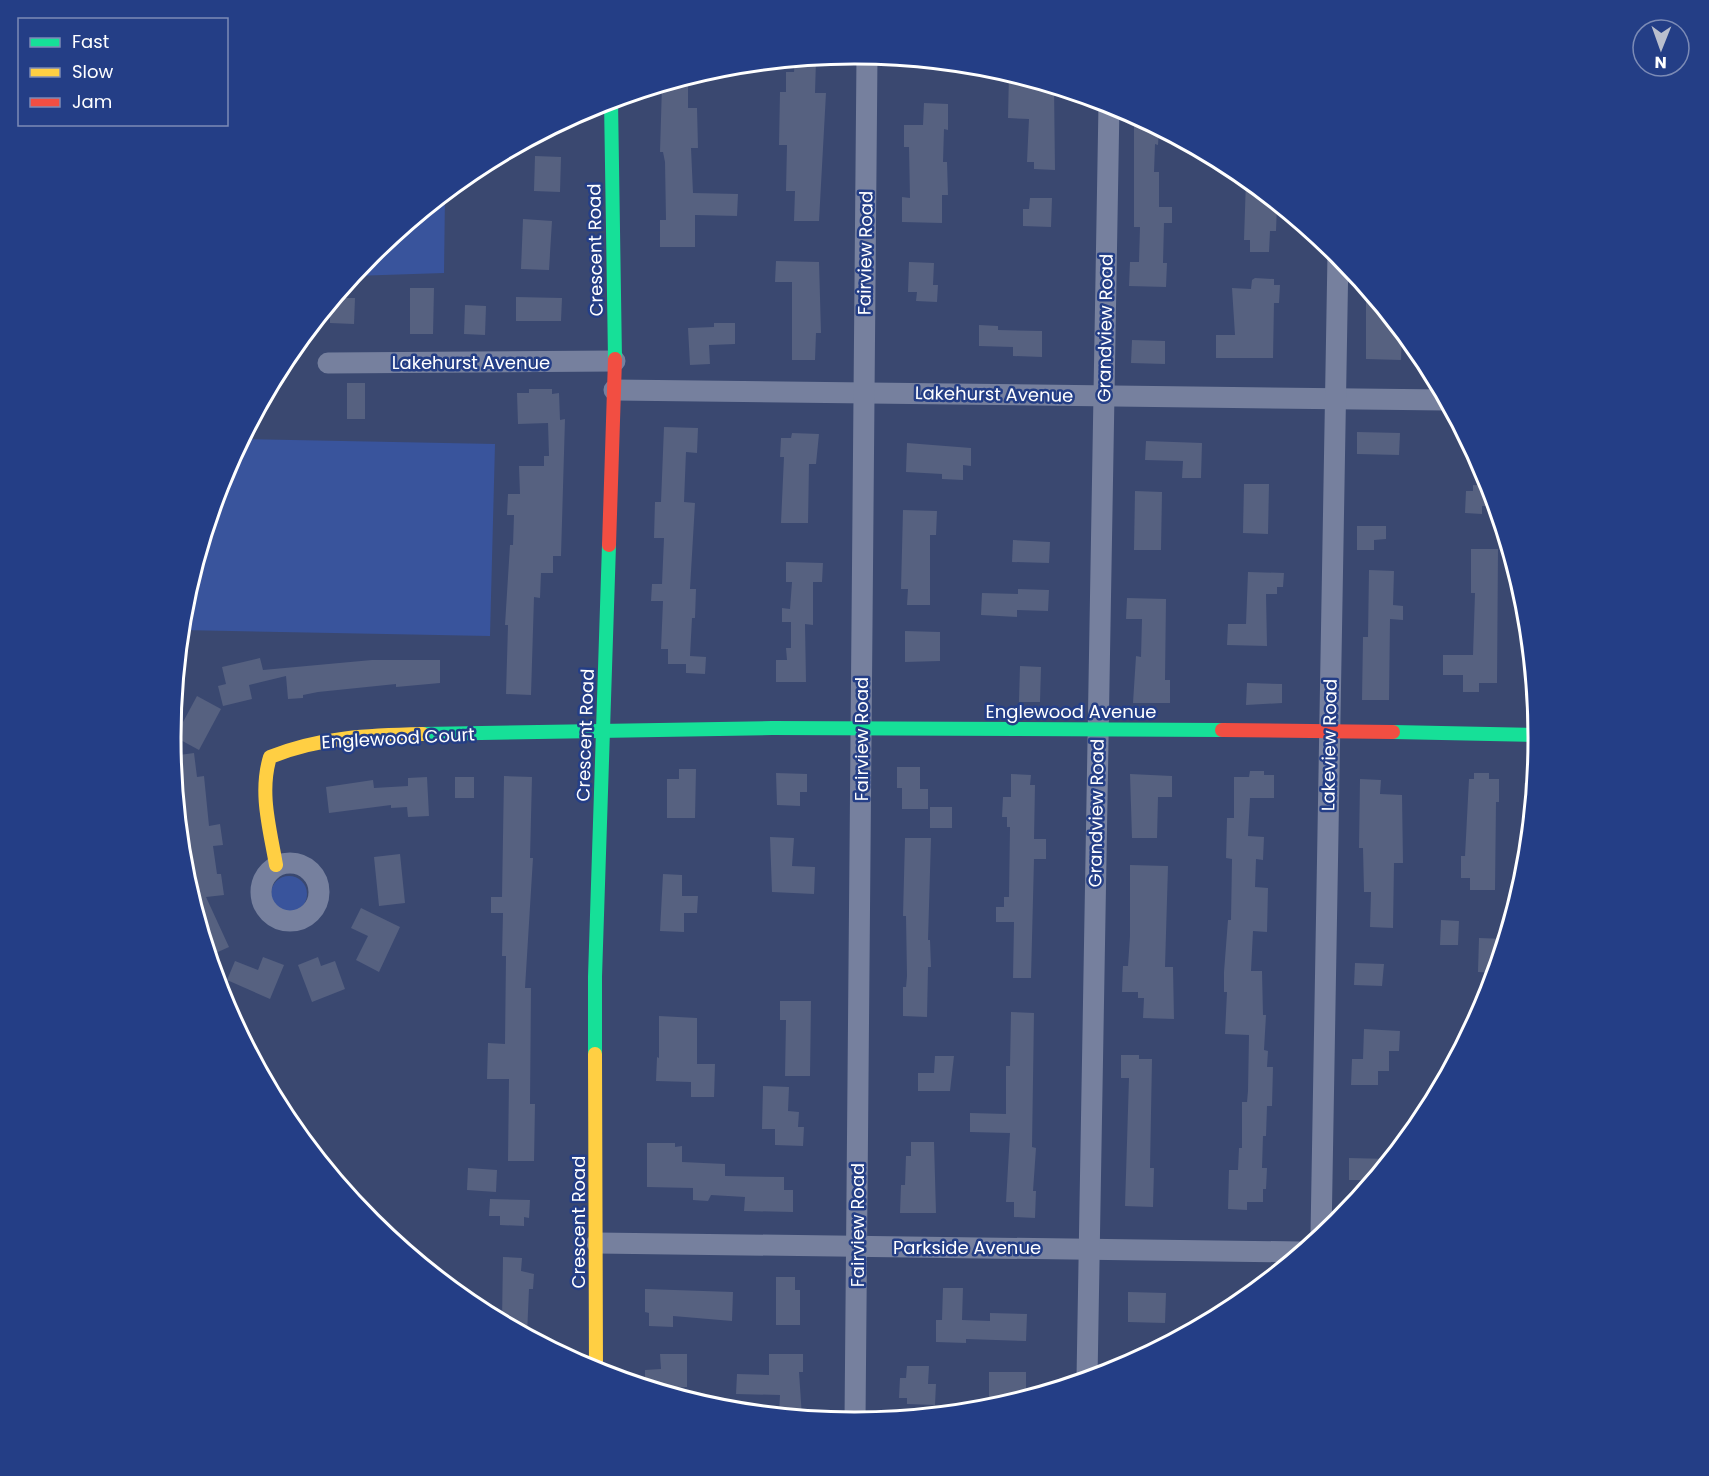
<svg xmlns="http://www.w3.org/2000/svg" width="1709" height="1476" viewBox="0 0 1709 1476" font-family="Poppins,sans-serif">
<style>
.green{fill:#39549c}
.building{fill:#566180}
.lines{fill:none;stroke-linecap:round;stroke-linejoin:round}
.street{stroke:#76809e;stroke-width:21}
.fast{stroke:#16e098;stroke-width:14}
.slow{stroke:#ffcf43;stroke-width:14}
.jam{stroke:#f24e42;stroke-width:14}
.labels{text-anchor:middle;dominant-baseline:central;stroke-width:5;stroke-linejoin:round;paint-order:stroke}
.street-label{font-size:18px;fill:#fff;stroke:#243e86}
.rim{fill:none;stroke:#fff;stroke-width:3}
</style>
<rect width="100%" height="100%" fill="#3a4870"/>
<g class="green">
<path d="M445,194L444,273L353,276L371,254Z"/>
<path d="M247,430V439L495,444L490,636L181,630L184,604L223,476Z"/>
<circle cx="289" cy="894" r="18"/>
</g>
<g class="building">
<path d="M795,60H816L815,93H826L819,221H794L795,191H786L787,145H779L780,92H786V72H794Z"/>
<path d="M1009,73L1054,87L1055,170L1034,169V162H1027L1029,119L1008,118Z"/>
<path d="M688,77V108H697L698,148H691L693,193L738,194L737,216L695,215V247H660V220H666L665,162L663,152H660L662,85Z"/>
<path d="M924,103L948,104V130L944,129L943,162H947L948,195H942V223L902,222V197L910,198L909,147H904V125H923Z"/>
<path d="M1134,116L1159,129L1158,145L1155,144L1154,172H1159V207H1172V223H1164L1163,263H1167L1166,287L1129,286L1130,262H1139L1140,227H1134Z"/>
<path d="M535,156L561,157L560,192L534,191Z"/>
<path d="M1246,179L1277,204L1276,231H1270L1269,252H1250V240H1244Z"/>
<path d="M1030,198H1052L1051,227L1023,226V209H1029Z"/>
<path d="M523,219L552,221L549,270L521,269Z"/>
<path d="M776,261L819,262L821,333H816L815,360H792V282H775Z"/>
<path d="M909,262L934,263L933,285H938L937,302L916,301L917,292H908Z"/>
<path d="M1255,278L1274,279V285H1280L1279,303H1274L1273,358H1216V335H1235L1232,288L1251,289L1252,280Z"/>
<path d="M410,288H434L433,334H410Z"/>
<path d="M1366,288L1402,332L1401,360L1366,359Z"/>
<path d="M516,297L562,298L561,321H516Z"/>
<path d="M335,298H355L354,324L330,323V305Z"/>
<path d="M465,305L486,306L485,335L464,334Z"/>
<path d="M714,323H735V344L709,345L710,364L690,365L688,328L714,327Z"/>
<path d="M979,325L998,326V330L1042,331V357L1013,356V347L979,346Z"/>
<path d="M1132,340L1165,341V364L1131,363Z"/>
<rect x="347" y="383" width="18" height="36"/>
<path d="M529,389H552V394L559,393L560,420L565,419L561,556H553V573H541L540,598L534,597L531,695L506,694L508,625H505L510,545H513L514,515H507L508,494H520L519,466H544V456H549L548,423L518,424L517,393H529Z"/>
<path d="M664,427L698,428L697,453L686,452L684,502L695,503L690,589H696L695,618H692L690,656L706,657L705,674L686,673V664H668V649H661L663,601H651L652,584H662L664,538H654L655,502H661Z"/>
<path d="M1357,432L1400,433L1399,455L1357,454Z"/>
<path d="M792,433L819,434L816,464H809L808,523H781L784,457H780L781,438H791Z"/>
<path d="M1146,441L1202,443L1201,478H1182L1183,461L1145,460Z"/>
<path d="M907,443L971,448V466L963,465V480L942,479V474L906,472Z"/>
<path d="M1244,484H1269L1268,534L1243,533Z"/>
<path d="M1473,485L1489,486L1495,506H1482V514L1465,513L1466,491H1473Z"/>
<path d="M1135,491L1162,492L1161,550H1134Z"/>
<path d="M903,510L937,511L936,535H930V605H907L908,589H901Z"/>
<path d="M1357,526H1386V539L1374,540V550H1357Z"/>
<path d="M1013,540L1050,542L1049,563L1012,562Z"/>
<path d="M1471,549H1498L1497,683H1479V692H1463V675H1443V655H1473L1475,593H1471Z"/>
<path d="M786,562L823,563L822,582H813V625L805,624L806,682H776V660H787L786,648H791V622H782V608L790,609L792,582H786Z"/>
<path d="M1369,570L1394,571L1393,605L1403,606V620L1390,619L1389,700H1362L1363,637H1368Z"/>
<path d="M1248,572L1284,573L1283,587H1277V594H1266L1267,646L1227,645L1228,624H1246Z"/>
<path d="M1018,589L1049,590L1048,611L1017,610V617L981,615L982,593L1018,594Z"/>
<path d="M1127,598L1166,599L1165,680H1170V703H1133L1136,656L1141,657L1142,619H1126Z"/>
<path d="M905,631L940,632V661L905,662Z"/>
<path d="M260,658L263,670L372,660H440V683L396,687V684L318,692L303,695V698L288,699L286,676L249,685L252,699L223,706L218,686L226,684L222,667Z"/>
<path d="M1020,666L1041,667L1040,702H1019Z"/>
<path d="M1247,683L1282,684V703L1246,705Z"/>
<path d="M197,696L221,709L199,750L175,737Z"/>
<path d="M194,753L197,777L204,776L209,826L220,824L223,845L213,846L217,874H221L224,895L206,897L229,947L209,956L184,871L183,863L185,862L172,756Z"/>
<path d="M897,767H920V789H928V809H902V788H897Z"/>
<path d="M679,769H696L695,818H667V779H679Z"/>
<path d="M1250,771H1264V775H1274V798H1250L1248,836L1264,837L1263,860L1256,859L1255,887L1268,888L1267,932L1253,931L1251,971H1262L1263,1015H1266L1264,1050L1268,1051L1267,1067H1273L1272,1106H1267L1266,1136H1263L1262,1168H1267L1266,1189H1263V1202H1247V1210L1228,1209L1229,1170H1238L1239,1148H1242V1102H1247L1248,1091L1249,1035L1225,1034L1227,992H1224V972L1228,920H1231L1232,859L1226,858L1227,818H1234V777H1249Z"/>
<path d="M776,773L807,774V792H800V806L777,805Z"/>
<path d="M1474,773H1489V779H1499V802H1496L1495,890H1470V878H1461V856H1465L1469,779H1474Z"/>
<path d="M1011,774L1031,775L1030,785H1035L1034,839H1046V859H1034L1031,978H1013L1014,922H996V907H1004V897H1009L1010,827H1007V817H1002L1003,797H1011Z"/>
<path d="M1130,774L1172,776V797H1158L1157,838H1132Z"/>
<path d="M504,776L532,777L530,858H533L525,988H531L530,1104H535L534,1161H508L509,1079H487L488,1043L505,1044L506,956H502L503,913H491V897H502Z"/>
<path d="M427,777L429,816L408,817L407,807L391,808V805L329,813L326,787L373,780L374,788L408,786V778Z"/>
<rect x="455" y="777" width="19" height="21"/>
<path d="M1360,779L1381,780L1380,794L1402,795L1403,863H1394L1393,928L1370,927L1371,892H1364L1363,848H1359Z"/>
<rect x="930" y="807" width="22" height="21"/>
<path d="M770,837L794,838L792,866L815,867L814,894L772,892Z"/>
<path d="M905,838H931L928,940H930L931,967H928L927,1017L903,1016V987H906L907,976L906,916H903Z"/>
<path d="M400,854L405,903L379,906L374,857Z"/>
<path d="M1130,865L1168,866L1165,967H1173L1174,1019L1143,1018L1144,998H1138V992H1122L1123,966H1128L1130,936Z"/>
<path d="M663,874L682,875V896H698L697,913H684V932L660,931Z"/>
<path d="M361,908L400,927L379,972L356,960L368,936L351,928Z"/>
<path d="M1441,920L1459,921L1458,945H1440Z"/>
<path d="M1479,938L1505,939L1495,973L1478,972Z"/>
<path d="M263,957L284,965L270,999L227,980L235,961L258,970Z"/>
<path d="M318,957L321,966L335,961L345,989L312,1002L298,965Z"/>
<path d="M1355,963L1384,964L1382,986L1354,985Z"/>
<path d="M780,1001H811L810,1076H785L786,1020H780Z"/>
<path d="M1011,1012L1034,1013L1032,1147L1036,1148L1033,1191H1036L1035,1218L1014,1217V1202H1006L1010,1133L970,1132V1113L1006,1114V1066H1010Z"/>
<path d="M659,1016L697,1018V1064H715L714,1097H691V1082L656,1081L657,1057L659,1058Z"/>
<path d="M1364,1029L1400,1031L1399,1051H1389V1071H1378V1085H1351L1352,1059H1363Z"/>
<path d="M1121,1055H1139V1059H1152L1150,1168H1154L1153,1207L1125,1206L1129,1078H1121Z"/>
<path d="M935,1056H954L950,1091H918V1073H934Z"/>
<path d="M763,1086L789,1087L788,1111L799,1112L798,1127H804L803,1146L775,1145V1129H762Z"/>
<path d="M911,1142H934L936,1213H900L901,1185H905L906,1156H911Z"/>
<path d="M647,1143H675V1147L682,1146V1162L725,1164V1176L784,1177V1190H793V1212L744,1211L745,1197L711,1195L708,1201L693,1200V1188L647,1187Z"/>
<path d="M1349,1158L1390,1159L1372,1180H1349Z"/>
<path d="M468,1168L497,1170L496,1192L467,1190Z"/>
<path d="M490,1199L530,1200L529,1218L524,1217V1226L500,1225V1216H489Z"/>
<path d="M503,1257L522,1258L521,1271L534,1274L533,1289H529L527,1335L502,1321Z"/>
<path d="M776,1277H795V1290H800V1325H776Z"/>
<path d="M943,1288H963L962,1320L990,1321V1313L1027,1314L1026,1341L966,1339V1343L936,1342V1320H942Z"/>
<path d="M645,1289L733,1292L732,1321L673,1316V1327L649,1326V1313L645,1312Z"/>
<path d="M1128,1292L1166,1293L1165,1323L1128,1322Z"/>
<path d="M660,1354H687V1387L655,1389L645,1386V1370L661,1369Z"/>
<path d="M769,1354H803V1372H799L802,1417L779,1415L780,1395L736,1394L737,1374L769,1375Z"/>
<path d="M907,1366H929L928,1384H936L935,1405L907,1404V1398H899L900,1378H906Z"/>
<path d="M989,1372H1026V1397L989,1398Z"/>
</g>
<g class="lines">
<g class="street">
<path d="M328,363L615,361"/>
<path d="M614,390L1446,400"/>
<circle cx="290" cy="892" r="29"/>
<path d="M1321,1236L1338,254"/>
<path d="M597,1243L1301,1252"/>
<path d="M1087,1379L1109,104"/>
<path d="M855,1422L867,55"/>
</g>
<g class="fast">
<path d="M611,100L615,359"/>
<path d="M1393,732L1538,735"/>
<path d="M423,734L772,728L1222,730"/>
<path d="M595,1054V977L609,545"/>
</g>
<g class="slow">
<path d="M276,865C270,829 259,793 270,757C319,737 371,735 423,734"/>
<path d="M595,1054L596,1371"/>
</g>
<g class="jam">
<path d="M609,545L615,359"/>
<path d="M1222,730L1393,732"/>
</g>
</g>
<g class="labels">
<g class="street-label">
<text transform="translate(595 250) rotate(-91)">Crescent Road</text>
<text transform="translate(865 253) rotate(-89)">Fairview Road</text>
<text transform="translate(1105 328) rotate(-89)">Grandview Road</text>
<text x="471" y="362">Lakehurst Avenue</text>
<text transform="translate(994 394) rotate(1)">Lakehurst Avenue</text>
<text x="1071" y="711">Englewood Avenue</text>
<text transform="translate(585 735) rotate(-88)">Crescent Road</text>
<text transform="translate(398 738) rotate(-3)">Englewood Court</text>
<text transform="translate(861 739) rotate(-90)">Fairview Road</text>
<text transform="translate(1329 745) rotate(-89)">Lakeview Road</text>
<text transform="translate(1096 813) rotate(-89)">Grandview Road</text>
<text transform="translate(578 1222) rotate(-90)">Crescent Road</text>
<text transform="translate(857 1225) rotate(-90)">Fairview Road</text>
<text x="967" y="1247">Parkside Avenue</text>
</g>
</g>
<path d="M0 0H1709V1476H0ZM854 64H855A673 673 0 0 1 1528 737V739A673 673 0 0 1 855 1412H854A673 673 0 0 1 181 739V737A673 673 0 0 1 854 64Z" fill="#243e86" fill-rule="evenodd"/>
<path class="rim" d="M854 64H855A673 673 0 0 1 1528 737V739A673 673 0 0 1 855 1412H854A673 673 0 0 1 181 739V737A673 673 0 0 1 854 64Z"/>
<rect x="18" y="18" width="210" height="108" fill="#243e86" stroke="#7c8bb6" stroke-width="1.5"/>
<rect x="30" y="38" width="30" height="9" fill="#16e098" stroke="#7c8bb6" stroke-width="1.5"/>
<text x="72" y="48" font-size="18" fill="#ffffff">Fast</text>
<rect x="30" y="68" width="30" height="9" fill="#ffcf43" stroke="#7c8bb6" stroke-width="1.5"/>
<text x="72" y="78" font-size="18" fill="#ffffff">Slow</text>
<rect x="30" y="98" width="30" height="9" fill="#f24e42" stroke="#7c8bb6" stroke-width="1.5"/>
<text x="72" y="108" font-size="18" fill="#ffffff">Jam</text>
<g transform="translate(1661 48) rotate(181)"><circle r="28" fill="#243e86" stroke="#7c8bb6" stroke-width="1.5"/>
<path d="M0-4.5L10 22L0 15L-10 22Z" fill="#babfcd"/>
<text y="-9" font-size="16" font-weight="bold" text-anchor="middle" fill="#ffffff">N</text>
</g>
</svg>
